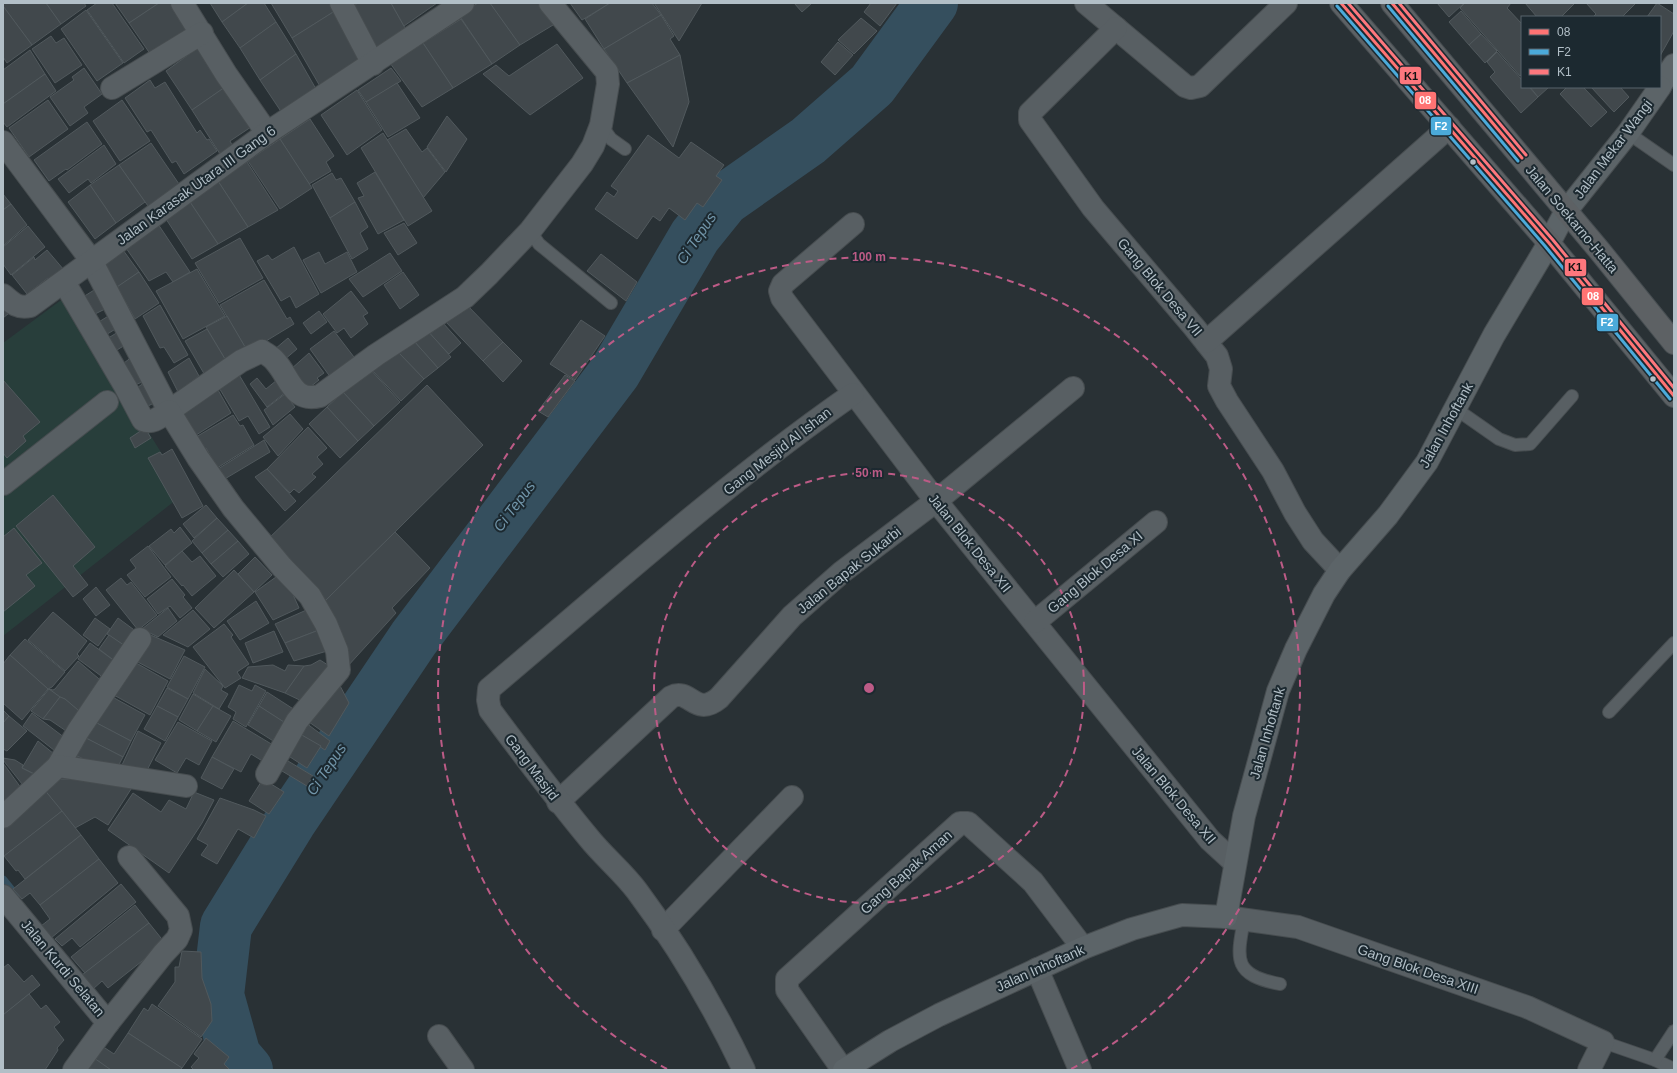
<svg xmlns="http://www.w3.org/2000/svg" width="1677" height="1073" viewBox="0 0 1677 1073" font-family="Arial,sans-serif">
<style>
.green{fill:#283e3b}
.lines{fill:none;stroke-linecap:round;stroke-linejoin:round}
.stream{stroke:#354f5e;stroke-width:9}
.river{stroke:#354f5e;stroke-width:52}
.building{fill:#41484c;stroke:#51595d}
.lane-casing{stroke:#474d50;stroke-width:14}
.street-casing{stroke:#474d50;stroke-width:24}
.secondary-casing{stroke:#474d50;stroke-width:24}
.highway-casing{stroke:#464d51;stroke-width:24}
.lane{stroke:#585f63;stroke-width:12}
.street{stroke:#585f63;stroke-width:22}
.secondary{stroke:#5c6468;stroke-width:22}
.highway{stroke:#5d6164;stroke-width:22}
.bus-1-casing{stroke:#1c2930;stroke-width:6}
.bus-2-casing{stroke:#1c2930;stroke-width:6}
.bus-3-casing{stroke:#1c2930;stroke-width:6}
.bus-1{stroke:#ff7373;stroke-width:3}
.bus-2{stroke:#4baada;stroke-width:3}
.bus-3{stroke:#fd777d;stroke-width:3}
.ring{fill:none;stroke:#bc5b86;stroke-width:2;stroke-dasharray:7 5}
.bus-dot{fill:#b2bfc7;stroke:#1c2930;stroke-width:1.5}
.labels{text-anchor:middle;dominant-baseline:central;stroke-width:4;stroke-linejoin:round;paint-order:stroke}
.street-label{font-size:14px;fill:#b2bfc7;stroke:#1c2930}
.water-label{font-size:15px;font-style:italic;fill:#7296aa;stroke:#1c2930}
.centre{fill:#bc5b86;stroke:#1c2930;stroke-width:2}
.ring-label{font-size:12px;text-anchor:middle;font-weight:bold;fill:#bc5b86;stroke:#1c2930;stroke-width:4;stroke-linejoin:round;paint-order:stroke}
.line-badge{stroke:#1c2930;stroke-width:1.5}
.badge-label{font-size:11px;text-anchor:middle;font-weight:bold;fill:#fff}
.pale-badge-label{font-size:11px;text-anchor:middle;font-weight:bold;fill:#111}
</style>
<rect width="100%" height="100%" fill="#293135"/>
<path class="green" d="M64,298L186,492L3,636V343Z"/>
<g class="lines">
<path class="stream" d="M3,880L15,895"/>
<path class="river" d="M247,1070L235,1056L218,995L226,926L290,822L414,638L615,372L695,236L724,200L808,141L872,85L932,3"/>
</g>
<g class="building">
<path d="M3,3H46L61,24L32,45L3,6Z"/>
<path d="M46,3H84L86,6L61,24Z"/>
<path d="M97,3H112L144,49L124,63L87,10Z"/>
<path d="M115,3H159L129,23Z"/>
<path d="M159,3H172L191,32L153,58L129,23Z"/>
<path d="M210,3H248L222,22Z"/>
<path d="M248,3H264L276,22L240,48L222,22Z"/>
<path d="M271,3H335L338,9L292,38Z"/>
<path d="M355,3H391L405,28L374,49L351,8L356,5Z"/>
<path d="M391,3H437L404,26Z"/>
<path d="M478,3H490L520,45L492,64L459,15Z"/>
<path d="M490,3H543L558,22L520,45Z"/>
<path d="M570,3H610L582,20Z"/>
<path d="M610,3H652L661,15L604,49L585,19Z"/>
<path d="M654,3H702L679,41Z"/>
<path d="M794,3H812L802,12Z"/>
<path d="M871,3H897L880,26L864,12Z"/>
<path d="M1437,3H1464L1449,17Z"/>
<path d="M1465,3H1511L1507,8L1522,24V74L1520,76L1460,8Z"/>
<path d="M1525,3H1573L1574,4L1561,17H1537Z"/>
<path d="M1586,3H1636L1622,17H1593L1596,14Z"/>
<path d="M1657,3L1674,14V31L1660,56V17H1647Z"/>
<path d="M3,6L32,45L7,63L3,57Z"/>
<path d="M338,9L365,56L321,88L292,38Z"/>
<path d="M86,10L123,63L97,81L61,29Z"/>
<path d="M1461,11L1481,34L1469,45L1449,22Z"/>
<path d="M661,15L674,36L670,39L680,55L627,83L604,49Z"/>
<path d="M861,18L877,31L854,54L838,40Z"/>
<path d="M461,19L492,64L453,88L423,43Z"/>
<path d="M276,22L296,54L260,80L240,48Z"/>
<path d="M1481,34L1497,51L1485,63L1469,45Z"/>
<path d="M51,36L56,43L64,38L82,65L55,83L32,49Z"/>
<path d="M838,42L853,55L835,75L821,62Z"/>
<path d="M423,43L453,88L422,107L390,63Z"/>
<path d="M203,44L228,85L192,110L166,71Z"/>
<path d="M557,44L583,78L530,115L483,74L496,65L509,76Z"/>
<path d="M30,50L45,74L3,104V70Z"/>
<path d="M1497,52L1522,80V87H1529L1538,97L1521,113L1490,77L1495,72L1487,62Z"/>
<path d="M296,54L316,89L282,113L260,80Z"/>
<path d="M680,55L689,102L673,147L627,83Z"/>
<path d="M84,68L102,94L84,107L88,113L70,126L50,97L74,80L72,77Z"/>
<path d="M391,68L401,81L366,102L358,90Z"/>
<path d="M45,74L56,91L7,127L3,122V104Z"/>
<path d="M150,80L155,88L165,82L197,133L200,130L207,140L209,139L217,151L184,174L176,161L172,163L151,130L147,132L125,98Z"/>
<path d="M397,83L420,118L388,137L366,102Z"/>
<path d="M228,85L254,125L230,141L232,145L220,154L192,110Z"/>
<path d="M1530,87H1549L1538,97Z"/>
<path d="M1567,87H1583L1607,112L1591,127L1560,94Z"/>
<path d="M1591,87H1620L1629,97L1614,112Z"/>
<path d="M357,90L382,130L347,155L321,115Z"/>
<path d="M48,100L68,129L29,157L9,128Z"/>
<path d="M122,100L150,141L120,161L93,121Z"/>
<path d="M447,116L467,139L446,172L427,147Z"/>
<path d="M310,119L334,156L326,162L331,171L309,184L280,139Z"/>
<path d="M87,122L102,144L67,170L66,169L49,181L34,160Z"/>
<path d="M406,129L422,152L427,148L445,172L423,198L387,140Z"/>
<path d="M383,133L432,211L408,226L361,148Z"/>
<path d="M648,135L679,158L691,142L724,165L716,176L722,180L703,207L697,203L685,220L669,208L660,221L653,216L637,239L595,209L607,192L614,197L618,191L611,186Z"/>
<path d="M280,139L312,188L280,209L248,161Z"/>
<path d="M151,143L179,184L148,206L119,165Z"/>
<path d="M104,145L116,164L91,183L88,179L69,193L58,179Z"/>
<path d="M247,162L278,210L248,227L218,181Z"/>
<path d="M119,165L145,202L116,223L90,185Z"/>
<path d="M375,172L404,220L378,234L358,198L364,196L357,183Z"/>
<path d="M332,173L336,180L341,178L355,202L330,218L312,185Z"/>
<path d="M218,181L248,227L218,244L190,202Z"/>
<path d="M90,185L116,223L95,239L68,202Z"/>
<path d="M3,194L11,204L3,210Z"/>
<path d="M190,202L218,244L192,259L166,219Z"/>
<path d="M355,202L368,227L360,233L368,249L352,259L330,218Z"/>
<path d="M11,204L27,225L3,246V210Z"/>
<path d="M404,223L417,243L398,255L384,233Z"/>
<path d="M158,224L190,272L173,282L166,272L149,281L126,248Z"/>
<path d="M28,226L45,247L11,275L3,264V247Z"/>
<path d="M240,238L263,278L219,303L195,263Z"/>
<path d="M294,247L319,294L296,308L290,296L281,301L257,261L268,255L272,260Z"/>
<path d="M47,250L64,270L50,281L48,278L27,294L12,275L34,257L35,260Z"/>
<path d="M123,250L139,272L117,287L102,266Z"/>
<path d="M319,252L325,264L347,252L357,272L321,293L303,260Z"/>
<path d="M390,253L402,271L363,297L349,279Z"/>
<path d="M601,254L637,282L626,301L587,271Z"/>
<path d="M197,269L225,316L183,339L156,291Z"/>
<path d="M139,272L159,303L135,319L117,287Z"/>
<path d="M403,272L419,295L400,309L384,285Z"/>
<path d="M264,280L287,319L290,317L294,324L248,352L220,305Z"/>
<path d="M99,287L109,307L95,314L83,297Z"/>
<path d="M351,291L368,313L363,316L368,324L351,338L344,328L337,333L323,314Z"/>
<path d="M3,297L14,309L3,318Z"/>
<path d="M464,302L503,342L483,361L445,321Z"/>
<path d="M160,305L188,355L174,363L164,347L160,348L143,316Z"/>
<path d="M319,311L327,322L311,334L303,323Z"/>
<path d="M115,312L122,325L104,336L97,323Z"/>
<path d="M227,316L248,352L228,364L206,327Z"/>
<path d="M581,320L605,336L575,380L550,364Z"/>
<path d="M443,323L461,343L449,354L430,334Z"/>
<path d="M123,329L130,342L112,353L105,340Z"/>
<path d="M207,329L228,364L206,377L185,341Z"/>
<path d="M427,330L451,357L438,368L413,340Z"/>
<path d="M334,331L357,361L331,378L310,349Z"/>
<path d="M288,338L297,349L284,360L275,349Z"/>
<path d="M413,340L438,368L424,379L398,352Z"/>
<path d="M503,342L522,361L503,382L483,361Z"/>
<path d="M398,352L424,379L401,401L372,370Z"/>
<path d="M309,353L324,373L317,378L319,380L305,391L290,370Z"/>
<path d="M133,356L147,380L135,385L124,363Z"/>
<path d="M189,358L199,376L178,392L168,372Z"/>
<path d="M369,368L400,402L374,426L343,392Z"/>
<path d="M238,373L270,427L259,434L248,416L239,421L218,386Z"/>
<path d="M565,375L575,381L548,417L538,411Z"/>
<path d="M257,378L266,389L277,380L286,392L267,407L250,384Z"/>
<path d="M3,380L40,422L23,436L26,441L7,458L3,453Z"/>
<path d="M147,381L158,401L144,408L132,391Z"/>
<path d="M427,385L483,445L324,602L265,542Z"/>
<path d="M218,390L231,413L193,437L176,411Z"/>
<path d="M343,392L374,426L358,441L327,407Z"/>
<path d="M285,394L295,407L273,425L264,410Z"/>
<path d="M327,407L358,441L340,458L309,424Z"/>
<path d="M290,414L303,429L278,456L263,437Z"/>
<path d="M233,415L240,426L243,425L254,445L217,468L206,448L203,450L196,437Z"/>
<path d="M308,427L327,448L317,457L323,464L312,474L316,477L299,493L294,489L290,493L267,469Z"/>
<path d="M145,428L151,438L135,448L130,438Z"/>
<path d="M264,440L270,452L223,480L218,469Z"/>
<path d="M172,449L203,506L182,518L148,458L160,452L162,455Z"/>
<path d="M267,469L296,501L285,511L255,477Z"/>
<path d="M53,495L95,547L73,566L88,585L73,597L16,526Z"/>
<path d="M206,505L217,518L194,538L183,524Z"/>
<path d="M217,518L228,530L202,553L192,541Z"/>
<path d="M180,527L192,543L165,565L149,546L171,529L174,533Z"/>
<path d="M14,528L42,563L26,575L35,586L3,612V537Z"/>
<path d="M228,530L238,541L211,564L202,553Z"/>
<path d="M395,532L430,568L392,608L396,613L347,667L324,602Z"/>
<path d="M238,541L249,554L223,577L211,564Z"/>
<path d="M148,546L171,577L145,597L127,575L136,568L130,560Z"/>
<path d="M182,551L192,562L200,556L216,576L192,596L183,585L182,586L165,566Z"/>
<path d="M255,557L272,575L254,592L238,574Z"/>
<path d="M234,570L254,592L214,628L195,608Z"/>
<path d="M283,572L299,608L273,620L255,592Z"/>
<path d="M121,578L127,585L131,582L157,615L138,630L106,590Z"/>
<path d="M172,579L185,595L183,597L192,608L180,618L170,606L158,614L147,599Z"/>
<path d="M96,587L110,605L96,616L83,599Z"/>
<path d="M256,601L269,623L240,640L227,621Z"/>
<path d="M168,608L177,621L158,637L142,629Z"/>
<path d="M311,608L319,630L285,643L275,624Z"/>
<path d="M193,610L210,629L188,647L163,635Z"/>
<path d="M53,612L87,641L77,654L79,656L65,671L28,640Z"/>
<path d="M95,618L110,629L98,646L83,635Z"/>
<path d="M118,618L141,635L131,650L107,634Z"/>
<path d="M224,624L233,635L231,637L249,664L237,672L241,678L225,688L193,647Z"/>
<path d="M319,630L327,651L294,661L285,643Z"/>
<path d="M274,631L283,652L253,663L245,643Z"/>
<path d="M146,633L185,650L170,679L132,659Z"/>
<path d="M109,635L131,650L120,665L99,649Z"/>
<path d="M25,639L65,672L52,687L48,689L10,655Z"/>
<path d="M90,643L120,665L108,681L78,659Z"/>
<path d="M10,655L48,689L22,720L3,703V664Z"/>
<path d="M184,656L205,667L188,699L167,687Z"/>
<path d="M131,660L168,681L150,715L112,694Z"/>
<path d="M320,660L331,667L308,704L285,693L304,666L311,665Z"/>
<path d="M78,661L105,684L85,716L65,699L60,697L49,689L53,690L55,689Z"/>
<path d="M273,665L285,671L288,665L304,666L285,693L242,678L248,667Z"/>
<path d="M205,669L223,686L221,690L228,694L219,709L193,693Z"/>
<path d="M337,680L349,703L329,736L309,722Z"/>
<path d="M239,685L252,691L255,685L266,691L246,727L233,719L236,712L228,707Z"/>
<path d="M167,688L188,699L178,717L157,706Z"/>
<path d="M49,689L60,697L43,719L31,711Z"/>
<path d="M267,692L298,712L290,726L259,706Z"/>
<path d="M107,694L145,715L131,741L91,720Z"/>
<path d="M193,694L213,706L197,731L179,720Z"/>
<path d="M60,697L65,699L85,716L72,735L50,720L43,719Z"/>
<path d="M157,706L178,717L165,741L144,729Z"/>
<path d="M213,706L231,716L216,742L197,731Z"/>
<path d="M259,706L290,726L278,744L248,725Z"/>
<path d="M3,710L9,716L3,723Z"/>
<path d="M32,713L69,741L59,754L23,726Z"/>
<path d="M9,716L27,731L7,751L3,749V723Z"/>
<path d="M91,720L131,741L123,757L82,736Z"/>
<path d="M233,721L273,745L264,762L251,754L241,772L212,757Z"/>
<path d="M178,722L212,741L199,765L186,758L177,773L155,760Z"/>
<path d="M306,723L330,741L325,750L300,734Z"/>
<path d="M138,731L161,743L144,776L122,765Z"/>
<path d="M300,734L321,746L307,768L287,755Z"/>
<path d="M82,736L123,757L115,772L72,754Z"/>
<path d="M38,741L59,758L43,778L22,768Z"/>
<path d="M212,757L234,769L222,789L201,778Z"/>
<path d="M3,758L15,760L23,765L22,768L40,777L26,789L3,760Z"/>
<path d="M283,758L313,776L307,786L277,768Z"/>
<path d="M3,763L24,792L3,808Z"/>
<path d="M60,779H90L133,786L108,825L95,817L75,828L43,788Z"/>
<path d="M263,779L284,792L269,814L249,801Z"/>
<path d="M43,788L62,811L3,857V821Z"/>
<path d="M194,792L214,800L202,823L169,873L108,830L133,793L161,812L169,800L186,809Z"/>
<path d="M220,798L254,810L266,816L254,838L238,829L217,864L201,855L208,845L197,839Z"/>
<path d="M62,811L81,835L25,879L18,870L16,871L4,856Z"/>
<path d="M81,835L99,859L40,905L30,893L22,899L13,889Z"/>
<path d="M99,859L118,883L51,938L41,926L50,919L40,905Z"/>
<path d="M121,884L136,902L80,947L72,938L62,946L55,939Z"/>
<path d="M135,905L149,923L85,973L71,957Z"/>
<path d="M149,923L165,943L108,988L102,981L93,989L82,975Z"/>
<path d="M182,951L201,952L202,978L211,1004L212,1021L201,1037L158,1006L175,982V967H179Z"/>
<path d="M8,964L24,982L32,975L40,985L3,1015V968Z"/>
<path d="M29,994L41,1009L46,1005L60,1022L54,1027L64,1040L57,1048L58,1050L45,1070H3V1015Z"/>
<path d="M152,1004L202,1039L182,1068L128,1033L144,1008L148,1011Z"/>
<path d="M128,1033L182,1068L180,1070H111L94,1058L102,1046L114,1054Z"/>
<path d="M206,1038L229,1057L224,1064L230,1070H194L191,1067L199,1058L194,1054Z"/>
<path d="M94,1058L111,1070L87,1069Z"/>
</g>
<g class="lines">
<defs>
<g id="lane">
<path d="M601,125L611,139L625,149"/>
<path d="M1628,133L1674,165"/>
<path d="M530,231L539,244L611,303"/>
<path d="M1456,409L1499,439L1515,445L1530,444L1572,396"/>
<path d="M1609,712L1674,643"/>
<path d="M1244,920C1236,961 1234,975 1280,984"/>
<path d="M1603,1042L1655,1060L1674,1069"/>
<path d="M1655,1060L1674,1031"/>
</g>
<g id="street">
<path d="M182,3L226,74L267,133"/>
<path d="M341,3L373,64"/>
<path d="M1086,3L1185,86L1191,88L1200,86L1286,3"/>
<path d="M1116,28L1030,113V120L1093,208L1194,327L1217,356L1221,369L1219,386L1227,401L1273,471L1295,513L1313,541L1340,570"/>
<path d="M112,88L202,33"/>
<path d="M3,142L91,260L169,411L241,361L262,351C266,354 272,357 275,361C290,377 292,403 320,396L376,355L465,297L489,274L530,231L582,164L593,146L601,125L608,84L607,72L550,3"/>
<path d="M853,224L783,284L780,291L782,298L936,501L1210,840L1235,863"/>
<path d="M64,282L125,386L143,420C153,424 160,417 169,411L198,458L233,508L282,567L310,596L326,624L337,651L339,670L297,721L267,774"/>
<path d="M3,295C12,303 18,309 30,306L267,133L463,3"/>
<path d="M1206,342L1449,127"/>
<path d="M3,484L107,402"/>
<path d="M1035,622L1156,522"/>
<path d="M58,766L78,731L140,639"/>
<path d="M558,802L671,697C690,687 695,718 719,698L792,616L842,572L936,501L1073,388"/>
<path d="M3,817L58,766L186,786"/>
<path d="M3,896L108,1023"/>
<path d="M1226,917L1298,927L1527,1007L1603,1042L1589,1070"/>
<path d="M663,930L792,797"/>
<path d="M1037,969L1080,1070"/>
<path d="M439,1036L463,1070"/>
<path d="M74,1070L108,1023L163,954L177,939L181,930L178,916L129,857"/>
<path d="M744,1070C714,1007 679,947 637,891C623,872 603,856 588,837C554,796 522,753 490,710L488,700L489,689C609,588 725,483 853,394"/>
<path d="M843,1070L787,990V979L960,823H968L1033,882L1083,948"/>
</g>
<g id="secondary">
<path d="M1660,86L1674,65"/>
<path d="M844,1070L890,1041L939,1015L1083,948L1132,929L1182,915L1226,917L1244,816L1278,691L1296,649L1324,594L1340,570L1388,515L1427,462L1494,335L1549,243L1566,211L1628,133L1660,87"/>
</g>
<g id="highway">
<path d="M1341,3L1549,243L1674,396"/>
<path d="M1392,3L1599,250L1674,343"/>
</g>
</defs>
<use href="#lane" class="lane-casing"/>
<use href="#street" class="street-casing"/>
<use href="#secondary" class="secondary-casing"/>
<use href="#highway" class="highway-casing"/>
<use href="#lane" class="lane"/>
<use href="#street" class="street"/>
<use href="#secondary" class="secondary"/>
<use href="#highway" class="highway"/>
<defs>
<g id="bus-1">
<path d="M1341,3L1549,243L1674,396"/>
<path d="M1392,3L1522,158"/>
</g>
<g id="bus-2">
<path d="M1337,6L1545,246L1670,399"/>
<path d="M1388,6L1518,161"/>
</g>
<g id="bus-3">
<path d="M1348,3L1553,240L1674,388"/>
<path d="M1399,3L1526,155"/>
</g>
</defs>
<use href="#bus-1" class="bus-1-casing"/>
<use href="#bus-2" class="bus-2-casing"/>
<use href="#bus-3" class="bus-3-casing"/>
<use href="#bus-1" class="bus-1"/>
<use href="#bus-2" class="bus-2"/>
<use href="#bus-3" class="bus-3"/>
</g>
<g class="ring">
<circle cx="869" cy="688" r="215"/>
<path d="M667 1069A431 431 0 1 1 1071 1069"/>
</g>
<g class="bus-dot">
<circle cx="1473" cy="162" r="3.5"/>
<circle cx="1653" cy="379" r="3.5"/>
</g>
<g class="labels">
<g class="street-label">
<text transform="translate(1613 149) rotate(-53)">Jalan Mekar Wangi</text>
<text transform="translate(196 185) rotate(-36)">Jalan Karasak Utara III Gang 6</text>
<text transform="translate(1572 219) rotate(50)">Jalan Soekarno-Hatta</text>
<text transform="translate(1160 287) rotate(50)">Gang Blok Desa VII</text>
<text transform="translate(1446 425) rotate(-61)">Jalan Inhoftank</text>
<text transform="translate(777 451) rotate(-38)">Gang Mesjid Al Ishan</text>
<text transform="translate(970 543) rotate(51)">Jalan Blok Desa XII</text>
<text transform="translate(849 570) rotate(-39)">Jalan Bapak Sukarbi</text>
<text transform="translate(1095 572) rotate(-40)">Gang Blok Desa XI</text>
<text transform="translate(1267 733) rotate(-74)">Jalan Inhoftank</text>
<text transform="translate(532 767) rotate(53)">Gang Masjid</text>
<text transform="translate(1174 795) rotate(50)">Jalan Blok Desa XII</text>
<text transform="translate(906 872) rotate(-42)">Gang Bapak Aman</text>
<text transform="translate(63 968) rotate(50)">Jalan Kurdi Selatan</text>
<text transform="translate(1040 968) rotate(-24)">Jalan Inhoftank</text>
<text transform="translate(1418 969) rotate(19)">Gang Blok Desa XIII</text>
</g>
<g class="water-label">
<text transform="translate(696 238) rotate(-56)">Ci Tepus</text>
<text transform="translate(514 506) rotate(-53)">Ci Tepus</text>
<text transform="translate(326 769) rotate(-56)">Ci Tepus</text>
</g>
</g>
<circle cx="869" cy="688" r="6" class="centre"/>
<g class="ring-label">
<text x="869" y="261">100 m</text>
<text x="869" y="477">50 m</text>
</g>
<g class="line-badge">
<rect x="1399" y="66" width="23" height="19" rx="4" fill="#fd777d"/>
<rect x="1414" y="91" width="23" height="19" rx="4" fill="#ff7373"/>
<rect x="1430" y="116" width="22" height="20" rx="4" fill="#4baada"/>
<rect x="1564" y="258" width="23" height="19" rx="4" fill="#fd777d"/>
<rect x="1581" y="287" width="23" height="19" rx="4" fill="#ff7373"/>
<rect x="1596" y="313" width="23" height="19" rx="4" fill="#4baada"/>
</g>
<g class="badge-label">
<text x="1425" y="104">08</text>
<text x="1441" y="130">F2</text>
<text x="1593" y="300">08</text>
<text x="1607" y="326">F2</text>
</g>
<g class="pale-badge-label">
<text x="1411" y="80">K1</text>
<text x="1575" y="271">K1</text>
</g>
<rect width="1677" height="1073" fill="none" stroke="#b2bfc7" stroke-width="8"/>
<rect x="1521" y="16" width="140" height="72" fill="#1c2930" stroke="#58656c"/>
<rect x="1529" y="29" width="20" height="6" fill="#ff7373" stroke="#58656c"/>
<text x="1557" y="36" font-size="12" fill="#b2bfc7">08</text>
<rect x="1529" y="49" width="20" height="6" fill="#4baada" stroke="#58656c"/>
<text x="1557" y="56" font-size="12" fill="#b2bfc7">F2</text>
<rect x="1529" y="69" width="20" height="6" fill="#fd777d" stroke="#58656c"/>
<text x="1557" y="76" font-size="12" fill="#b2bfc7">K1</text>
</svg>
